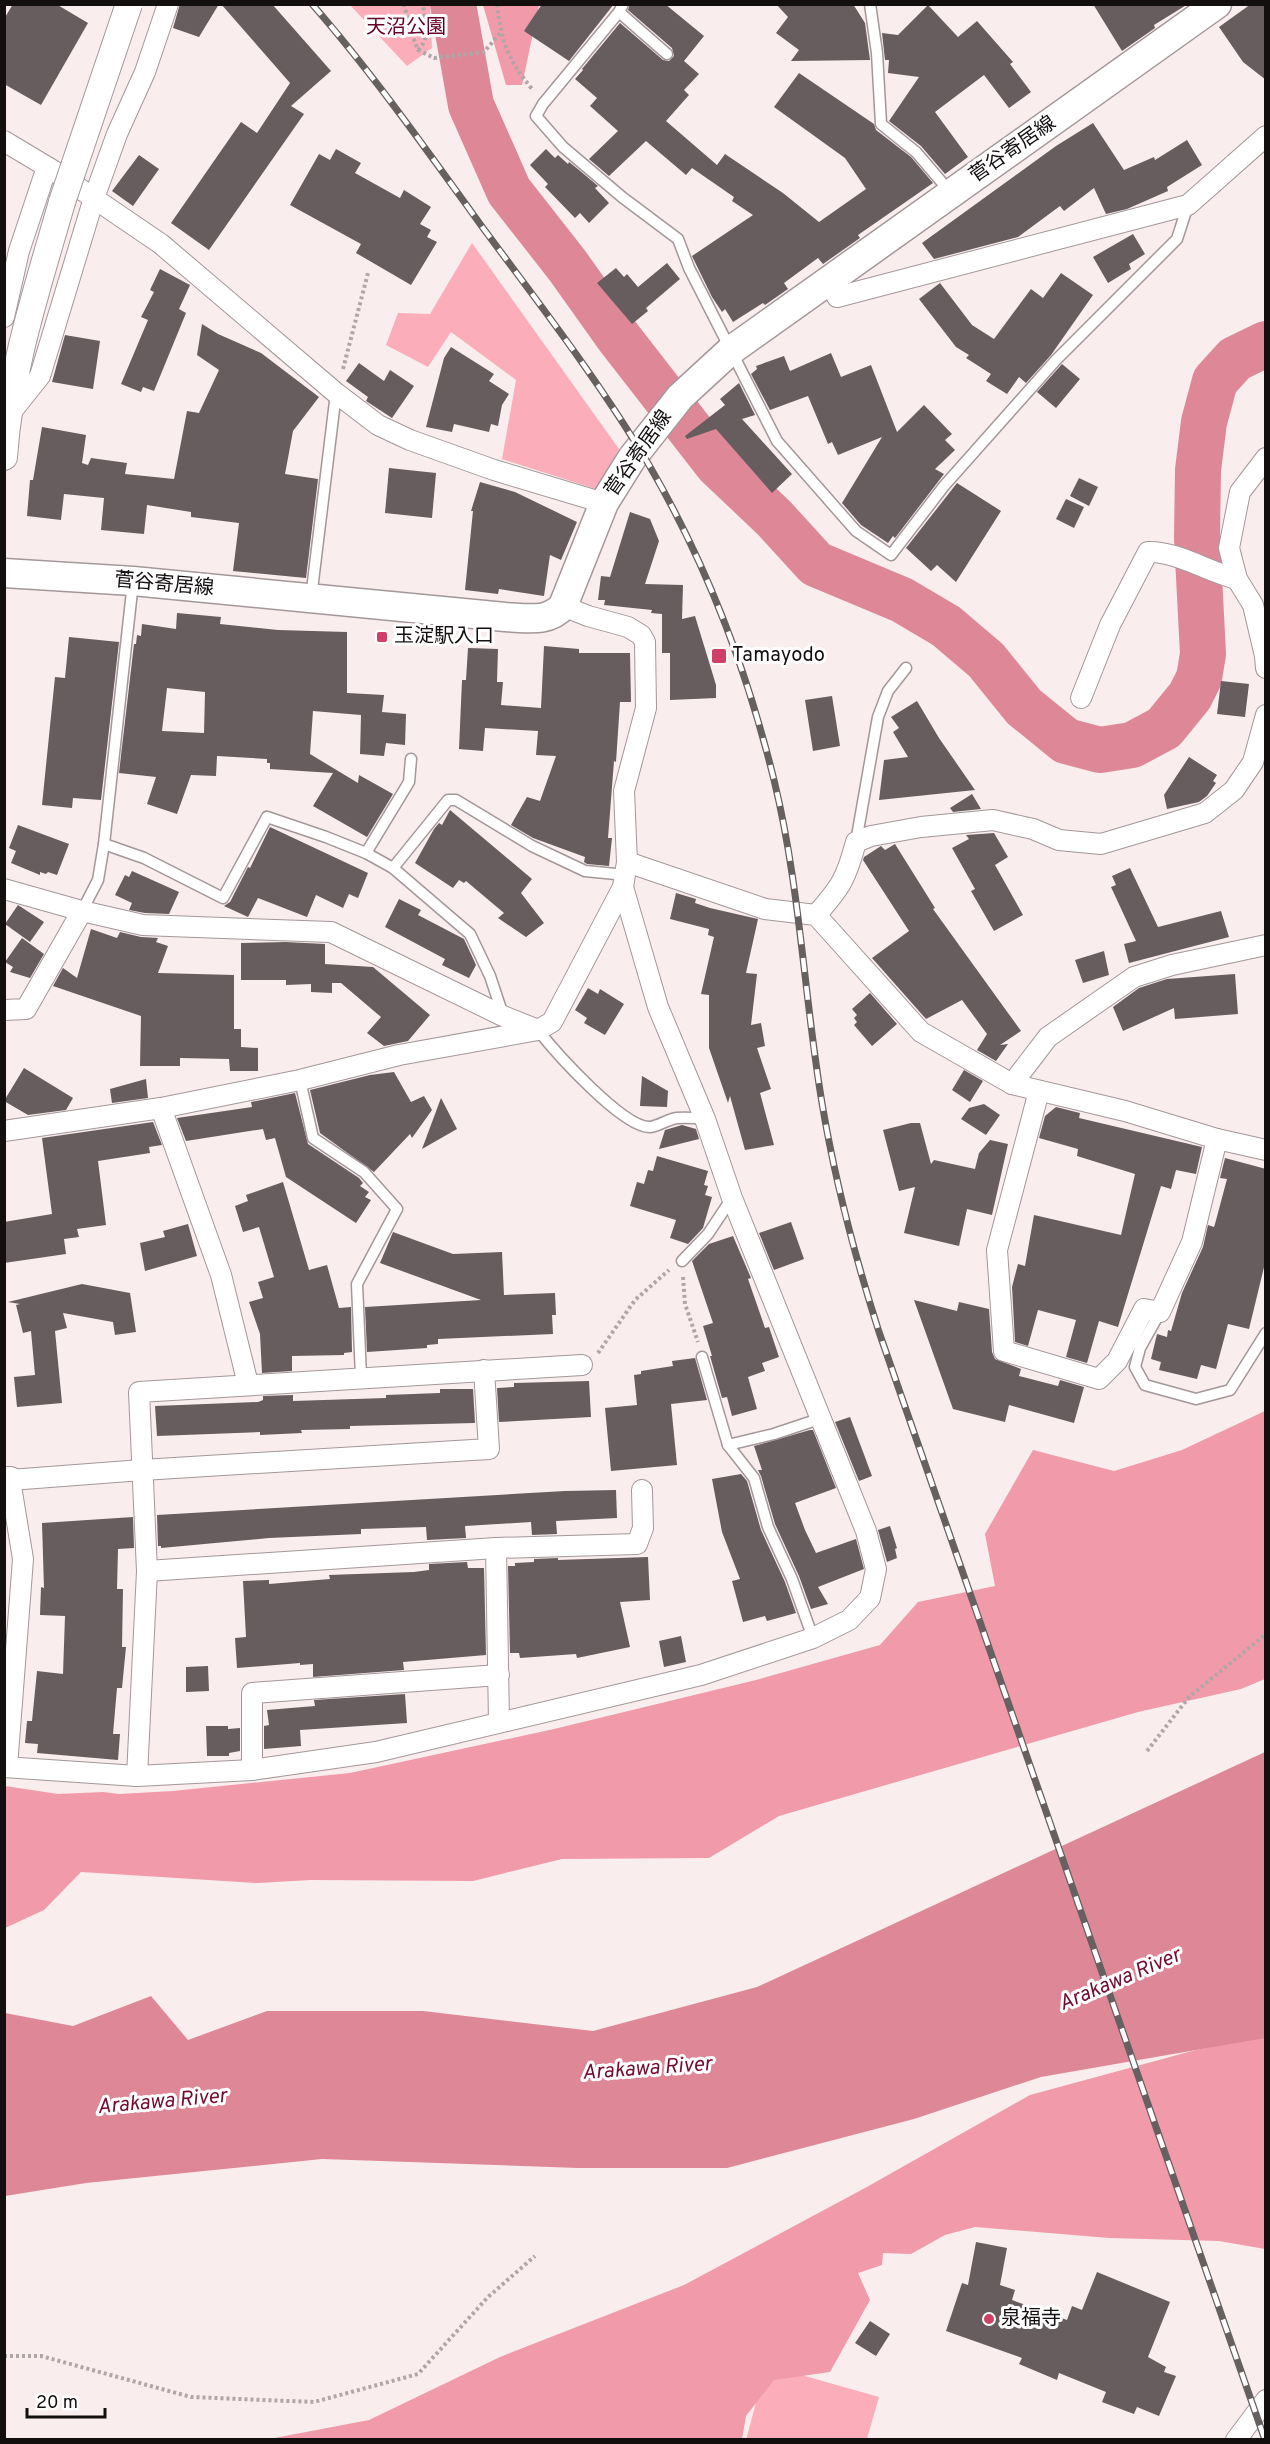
<svg xmlns="http://www.w3.org/2000/svg" width="1270" height="2444" viewBox="0 0 1270 2444" font-family="Overpass,'Noto Sans JP',sans-serif">
<style>
.green{fill:#fcadba}
.forest{fill:#f19aa9}
.water{fill:#de8897}
.lines{fill:none;stroke-linecap:round;stroke-linejoin:round}
.river{stroke:#de8897;stroke-width:46}
.building{fill:#675c5e;fill-rule:evenodd}
.service-casing{stroke:#a39799;stroke-width:13}
.minor-casing{stroke:#a39799;stroke-width:22}
.tertiary-casing{stroke:#a39799;stroke-width:28}
.secondary-casing{stroke:#a39799;stroke-width:31}
.path{stroke:#b0a6a7;stroke-width:4;stroke-dasharray:3 3;stroke-linecap:butt}
.service{stroke:#fff;stroke-width:10}
.minor{stroke:#fff;stroke-width:20}
.tertiary{stroke:#fff;stroke-width:26}
.secondary{stroke:#fff;stroke-width:28}
.rail-casing{stroke:#676060;stroke-width:7}
.rail{stroke:#fff;stroke-width:4.5;stroke-dasharray:14;stroke-linecap:butt}
.tertiary-bridge-casing{stroke:#a39799;stroke-width:28;stroke-linecap:butt}
.tertiary-bridge{stroke:#fff;stroke-width:26}
.poi-dot{fill:#ce4066;stroke:#fff;stroke-width:2}
.labels{text-anchor:middle;dominant-baseline:central;stroke-width:6;stroke-linejoin:round;paint-order:stroke}
.park-label{font-size:20px;fill:#6a0028;stroke:#fff}
.street-label{font-size:20px;fill:#130f0f;stroke:#fff}
.poi-label{font-size:20px;fill:#130f0f;stroke:#fff;text-anchor:start}
.water-label{font-size:21px;font-style:italic;fill:#740c2f;stroke:#fff}
</style>
<rect width="100%" height="100%" fill="#faedee"/>
<g class="green">
<path d="M350,5H430L432,48L407,66Z"/>
<path d="M472,243L619,449L596,489L502,459L516,380L451,332L428,367L386,345L398,313L430,314Z"/>
<path d="M766,2365L879,2397L867,2439L746,2440Z"/>
</g>
<g class="forest">
<path d="M483,5H539L522,85H506Z"/>
<path d="M1265,1411V1679L1241,1689L1138,1712L779,1816L709,1858L562,1859L473,1881L311,1880L257,1883L81,1872L44,1910L5,1928V1786L58,1794L103,1792L119,1794L173,1791L350,1773L554,1729L756,1680L880,1645L918,1602L995,1586L985,1534L1033,1450L1114,1471L1182,1450Z"/>
<path d="M1265,2035V2249L1219,2241L1109,2238L975,2227L945,2235L911,2254L883,2253L882,2265L858,2273L870,2300L830,2372L774,2380L746,2416L742,2439L264,2440L369,2420L500,2357L684,2285L865,2188L1030,2095L1192,2051Z"/>
</g>
<path class="water" d="M1265,1752V2038L1041,2077L914,2119L727,2168H578L322,2159L86,2183L5,2196V2013L73,2026L151,1996L188,2040L267,2011H423L593,2031L757,1987Z"/>
<g class="lines">
<path class="river" d="M453,4L471,105L509,191L567,265L619,338L717,464L774,518L816,564L902,600L946,626L986,660L1024,707L1066,741L1100,750L1132,745L1164,728L1190,696L1199,678L1203,654L1197,538L1198,470L1204,422L1215,381L1235,359L1266,344"/>
</g>
<g class="building">
<path d="M13,4H56L88,23L41,105L4,84V19Z"/>
<path d="M180,4H219L199,37L173,28Z"/>
<path d="M221,4H272L331,71L291,106L304,114L209,250L171,223L241,122L257,133L290,83Z"/>
<path d="M542,4H614L569,61L524,31Z"/>
<path d="M630,4H665L704,36L684,61L699,74L684,90L689,95L666,121L717,165L725,154L783,193L819,222L866,189L845,158L774,107L799,73L874,124L876,130L911,157L933,183L858,235L860,238L823,264L818,258L784,283L788,289L765,305L763,303L733,322L725,309L722,312L712,297L692,256L753,215L732,201L734,197L692,168L686,175L646,141L609,176L589,159L618,131L590,106L597,98L575,79L583,70L582,69L620,23L663,60L669,61L674,56L672,48L628,10Z"/>
<path d="M776,4H853L865,23L870,60L791,61L799,50L776,33L788,17Z"/>
<path d="M1093,4H1188L1154,25L1155,28L1122,51Z"/>
<path d="M1251,4H1266V80L1243,62L1219,27Z"/>
<path d="M928,5L958,37L977,21L1013,62L1010,64L1031,92L1009,108L984,75L935,112L968,157L945,174L921,146L889,121L919,77L888,73L889,60H885L882,33L898,35Z"/>
<path d="M1093,123L1124,170L1154,157L1155,160L1187,140L1202,165L1167,187L1168,191L1127,209L1106,214L1094,188L1064,211L1060,206L1018,237L934,259L922,243L1056,146Z"/>
<path d="M336,149L361,163L355,173L400,198L404,190L431,207L420,224L431,230L427,237L437,242L411,285L356,253L361,244L290,205L319,154L330,160Z"/>
<path d="M546,149L555,158L558,155L568,164L569,162L579,170L598,186L595,188L609,203L589,223L580,213L575,218L545,187L548,184L530,165Z"/>
<path d="M139,155L159,169L133,206L112,191Z"/>
<path d="M1133,234L1145,254L1129,264L1131,269L1108,283L1093,257Z"/>
<path d="M667,263L680,279L646,308L648,311L632,324L597,283L616,268L624,277L627,274L638,287Z"/>
<path d="M160,269L190,285L179,309L186,313L154,391L143,387L141,392L121,384L148,320L141,317L154,292L150,290Z"/>
<path d="M1061,273L1093,295L1051,355L1026,383L1019,377L1007,394L986,381L991,374L966,358L969,355L956,347L919,299L940,283L972,325L994,339L1031,289L1043,298Z"/>
<path d="M202,324L218,334L261,353L319,397L293,431L285,474L318,479L306,578L233,571L239,523L191,517V512L147,505L144,534L101,530L104,498L64,494L61,520L27,516L30,480H33L42,427L86,435L82,463L88,465L91,458L127,463L125,474L174,479L187,411L199,413L219,370L197,355Z"/>
<path d="M65,335L100,341L93,389L52,382Z"/>
<path d="M451,347L494,374L489,381L509,394L502,405L498,426L491,424L489,432L454,424L452,432L426,427L444,358Z"/>
<path d="M831,353L841,377L871,365L897,432L924,405L952,434L945,440L955,450L935,469L944,474L895,538L893,536L888,543L861,525L842,503L882,437L838,455L832,442L828,444L808,396L770,410L751,374L757,369L756,366L784,356L790,371Z"/>
<path d="M359,363L384,381L390,370L414,386L392,418L366,401L368,397L346,381Z"/>
<path d="M1062,364L1080,379L1056,408L1037,392Z"/>
<path d="M739,383L755,415L742,419L792,474L772,493L716,429L687,439L685,436L725,405L720,399Z"/>
<path d="M389,468L436,473L432,518L385,513Z"/>
<path d="M1079,478L1098,487L1089,506L1070,496Z"/>
<path d="M480,482L515,492L577,522L561,560L550,555L544,596L499,589L498,594L465,590L473,511H471Z"/>
<path d="M957,483L1001,511L956,582L937,565L931,571L906,548Z"/>
<path d="M1066,499L1084,507L1074,528L1056,519Z"/>
<path d="M630,512L650,519L659,541L645,584L683,585L682,619L695,616L716,685V698L670,700V653H662V614L651,613L652,610L604,605L605,600H598L601,576L610,577Z"/>
<path d="M177,613L221,617L220,624L278,630L347,632V693L384,695L382,712L406,714L405,745L386,743L384,756L360,754L361,715L313,711L310,754L358,783L359,775L393,794L367,837L313,806L333,773L270,769V763H267V759L217,756L216,776L191,775L177,814L147,804L156,777L119,773L134,644H136L137,635L141,636L142,624L176,629ZM167,688L205,692L204,733L162,731Z"/>
<path d="M69,637L119,642L101,800L73,798L72,808L42,805L55,677L65,678Z"/>
<path d="M544,646L579,649V653H630L631,702H620L616,762L614,761L608,838H612L609,866L587,864L584,862L585,857L533,838L511,825L527,797L540,801L556,756L536,755L538,731L485,728L483,751L459,749L462,680H466L468,648L498,649L497,682H503L501,705L541,708Z"/>
<path d="M1221,681L1249,684L1245,717L1217,714Z"/>
<path d="M832,696L840,746L813,751L805,700Z"/>
<path d="M917,701L939,738L975,790L879,800L884,760L908,757L893,732L899,728L891,717Z"/>
<path d="M1189,757L1217,775L1213,781L1216,783L1207,796L1199,802L1167,809L1164,795Z"/>
<path d="M972,794L981,809L953,812L950,808Z"/>
<path d="M450,810L532,879L521,893L544,923L526,937L498,918L504,913L466,881L464,883L459,880L453,888L415,863L434,829L439,823L442,825Z"/>
<path d="M18,825L69,844L57,875L48,872L46,874L40,872V875L11,863L16,851L9,848Z"/>
<path d="M270,827L368,873L358,898L349,894L343,908L316,895L307,917L258,898L248,917L224,906L230,902L248,867L250,868Z"/>
<path d="M994,833L1008,857L995,865L1023,915L994,931L971,891L975,889L952,848L969,839L966,835Z"/>
<path d="M895,844L935,908L933,909L1021,1031L1000,1045L1008,1044L996,1061L977,1050L987,1034L962,1000L926,1019L872,958L909,931L863,860L864,857L881,846L885,850Z"/>
<path d="M1130,868L1158,927L1221,911L1229,937L1129,963L1124,944L1136,941L1111,887L1116,885L1112,876Z"/>
<path d="M132,871L179,892L169,914L145,913L129,910L132,903L115,895L125,875L129,877Z"/>
<path d="M676,893L696,899L695,903L710,908L758,919L746,973L757,974L751,1025L761,1023L765,1046L757,1048L771,1089L760,1093L774,1145L745,1150L730,1096L728,1103L709,1048V995L701,994L714,937L708,935L709,929L670,919Z"/>
<path d="M399,899L421,910L418,915L464,939L476,965L469,978L442,965L445,959L385,927Z"/>
<path d="M18,905L44,922L30,942L5,924Z"/>
<path d="M91,929L117,938L120,932L141,937L158,938L156,942L168,946L158,973L234,975V1029H241V1047L258,1048V1071H230L229,1059L180,1058V1066H140L141,1016L53,986L63,968L77,978Z"/>
<path d="M22,938L44,954L30,978L10,972L13,967L5,962Z"/>
<path d="M285,942L325,944V964L373,967L430,1015L408,1041L384,1046L367,1033L381,1017L341,983H332V993L311,992V984L286,985V980H241V943Z"/>
<path d="M1104,951L1109,975L1083,983L1075,960Z"/>
<path d="M1235,974L1238,1014L1175,1019L1174,1008L1123,1031L1113,1007L1139,988L1167,979Z"/>
<path d="M588,988L598,994L600,989L624,1004L605,1035L584,1023L587,1018L575,1010Z"/>
<path d="M870,993L897,1024L872,1046L854,1025L857,1022L854,1018L857,1015L852,1009Z"/>
<path d="M24,1068L73,1098L66,1110L28,1115L4,1101Z"/>
<path d="M964,1070L983,1081L970,1102L952,1090Z"/>
<path d="M394,1072L411,1102L424,1096L432,1110L412,1138L410,1134L374,1172L320,1133L310,1090L370,1075Z"/>
<path d="M642,1076L668,1091L667,1107L640,1106Z"/>
<path d="M146,1079L148,1098L112,1103L110,1089Z"/>
<path d="M295,1093L308,1144L359,1178L363,1183L360,1186L369,1192L365,1197L371,1200L356,1223L286,1177L275,1138L266,1140L263,1129L186,1141L177,1118L252,1107L251,1102Z"/>
<path d="M441,1098L457,1129L422,1149Z"/>
<path d="M984,1104L1000,1115L986,1135L961,1119L969,1108Z"/>
<path d="M1056,1107L1080,1113L1079,1118L1202,1147L1196,1174L1176,1170L1171,1189L1161,1186L1118,1327L1099,1321L1087,1363L1066,1357L1076,1320L1038,1310L1028,1346L1015,1342L1012,1287L1018,1264L1025,1266L1034,1215L1121,1235L1135,1174L1077,1156L1078,1149L1039,1138L1045,1116Z"/>
<path d="M153,1122L162,1145L149,1147L150,1153L98,1161L106,1225L77,1229L79,1237L64,1239L66,1254L4,1263V1222L52,1214L42,1138Z"/>
<path d="M911,1123H920L931,1164L934,1160L975,1169L979,1153L990,1140L1008,1144L992,1215L967,1209L959,1246L904,1233L915,1187L899,1191L883,1130Z"/>
<path d="M682,1125L696,1129L699,1139L659,1149L665,1130Z"/>
<path d="M657,1156L708,1171L704,1185L708,1186L705,1195L712,1197L703,1228L688,1244L670,1238L676,1220L630,1206L637,1182L644,1184L648,1170L653,1171Z"/>
<path d="M1225,1158L1266,1169V1259L1249,1329L1228,1324L1216,1369L1201,1365L1197,1379L1159,1370L1161,1362L1151,1359L1157,1334L1167,1337L1168,1330L1171,1331L1182,1293L1203,1247L1208,1225L1214,1227L1215,1224L1227,1179L1220,1178Z"/>
<path d="M283,1182L309,1270L327,1265L339,1308L351,1307L352,1352L344,1353V1355L292,1356V1371L262,1373L260,1334L249,1302L263,1298L258,1282L274,1277L259,1227L243,1232L235,1206L248,1201L246,1195Z"/>
<path d="M791,1222L804,1259L774,1270L759,1233Z"/>
<path d="M188,1224L197,1256L145,1271L140,1243L165,1237L163,1231Z"/>
<path d="M393,1232L453,1254L502,1252L504,1295L555,1293L556,1315H552L553,1334L438,1339V1344L427,1345V1348L367,1352L365,1307L481,1300L380,1263Z"/>
<path d="M733,1236L751,1278L748,1279L765,1328L769,1327L779,1357L762,1363L765,1371L748,1377L757,1409L732,1416L727,1397L722,1398L710,1356H712L703,1326L713,1323L692,1261L709,1244Z"/>
<path d="M82,1284L130,1293L136,1332L115,1335L113,1322L63,1313L67,1328L55,1331L62,1403L17,1407L14,1377L35,1375L31,1331L23,1333L16,1305L20,1304L8,1302Z"/>
<path d="M914,1300L957,1311L959,1302L989,1309L992,1352L995,1359L1021,1369L1019,1376L1058,1386L1060,1380L1084,1387L1074,1423L1009,1405L1005,1422L953,1409Z"/>
<path d="M695,1358L707,1400L671,1404L677,1465L611,1471L605,1408L637,1405L634,1375L641,1374V1371L673,1366L672,1361Z"/>
<path d="M589,1381L591,1417L499,1422L497,1388L514,1387V1383Z"/>
<path d="M440,1389H473L475,1423L350,1426V1429L301,1430L302,1433L260,1435V1432L157,1436L155,1406L258,1402L263,1400V1396L293,1395V1401L386,1398V1395L440,1393Z"/>
<path d="M850,1417L872,1476L859,1481L835,1422Z"/>
<path d="M810,1430H813L836,1488L795,1503L805,1530L816,1553L856,1539L864,1569L818,1587L828,1604L811,1609L799,1576L775,1524L761,1476L758,1470H762L754,1446Z"/>
<path d="M741,1474L747,1481L761,1530L785,1582L796,1613L767,1621L765,1616L743,1622L732,1581L740,1579L722,1532L712,1479Z"/>
<path d="M616,1490L617,1518L556,1521L557,1534L532,1535L531,1522L465,1526L466,1538L427,1540L426,1527L361,1529V1534L269,1538L161,1548V1546H158L157,1515L565,1491Z"/>
<path d="M133,1517L134,1548L118,1549L117,1589H123L122,1647H126L122,1688H117L113,1734H120L118,1760L37,1753L38,1744L25,1743L27,1721H32L37,1671L63,1674L65,1616L40,1615L41,1587L44,1588L42,1523Z"/>
<path d="M890,1526L897,1548L895,1549L897,1558L887,1562L878,1530Z"/>
<path d="M648,1557L650,1600L620,1602L630,1647L577,1658L576,1654L520,1658L519,1653H510L508,1566H515V1563L534,1562V1559L558,1558V1560Z"/>
<path d="M467,1562L468,1568H484L486,1655L403,1662L404,1670L313,1677V1664L300,1665V1663L237,1668L235,1638L246,1637L243,1581L269,1580V1584L330,1579L329,1575L414,1572L429,1570V1564Z"/>
<path d="M681,1636L686,1662L664,1667L659,1641Z"/>
<path d="M208,1666L209,1691L186,1692V1667Z"/>
<path d="M405,1694L407,1723L300,1730L301,1746L264,1749V1726L269,1725L267,1710L315,1706L314,1700Z"/>
<path d="M206,1726H228V1729L240,1728V1751L229,1753V1756H207Z"/>
<path d="M976,2242L1007,2248L1000,2285L1015,2290L1012,2300L1067,2320L1072,2306L1082,2310L1097,2272L1170,2302L1148,2357L1166,2367L1164,2372L1176,2376L1159,2416L1137,2407L1134,2414L1102,2402L1106,2392L1059,2373L1057,2380L1019,2364L1022,2358L946,2331L962,2283L968,2285Z"/>
<path d="M870,2321L890,2334L876,2356L855,2343Z"/>
</g>
<g class="lines">
<defs>
<g id="service">
<path d="M623,4L619,12L543,104L536,116L563,147L622,197L678,239L689,268L777,441L856,531L891,555L944,486L1056,360L1177,239L1188,205"/>
<path d="M870,4L877,53L881,124L916,152L951,193"/>
<path d="M619,12L667,54"/>
<path d="M311,598L336,393"/>
<path d="M856,842L878,717L888,691L906,668"/>
<path d="M104,844L144,858L223,898L267,817L326,837L366,853L393,868L470,934L490,976L503,1015"/>
<path d="M366,853L409,782L411,759"/>
<path d="M393,868L448,800H456L532,846L585,871L626,875"/>
<path d="M82,911L98,880L104,844L133,582"/>
<path d="M538,1030C555,1052 623,1128 650,1127C659,1126 668,1119 677,1118C686,1117 696,1118 705,1119"/>
<path d="M300,1080L313,1138L364,1172L397,1209L357,1284L361,1377"/>
<path d="M682,1261L708,1234L732,1198"/>
<path d="M1160,1312L1140,1348L1135,1367L1145,1385L1196,1399L1230,1390L1266,1333"/>
<path d="M702,1357L728,1445L754,1478L768,1527L792,1579L813,1638"/>
<path d="M728,1445L774,1434L819,1419"/>
</g>
<g id="minor">
<path d="M4,141L54,171L161,244L336,393L378,425L410,440L494,470L604,503"/>
<path d="M830,281L837,297L1188,205L1266,136"/>
<path d="M4,317L19,251L47,167"/>
<path d="M8,416L40,376L94,198L117,134L145,72L168,4"/>
<path d="M1266,458L1240,492L1229,548L1237,579L1253,605L1265,656L1266,668"/>
<path d="M1081,698L1110,625L1148,552C1176,551 1209,572 1237,579"/>
<path d="M627,862L765,909L816,915L921,1032L1012,1084L1125,1111L1217,1139L1266,1150"/>
<path d="M4,889L82,911L143,925L331,932L503,1016L538,1030"/>
<path d="M816,915C841,887 846,879 856,842L871,836L921,827L993,820L1033,829L1059,840L1101,844L1205,813L1234,790L1253,762L1266,715"/>
<path d="M4,1010L26,1009L82,911"/>
<path d="M1012,1084L1048,1037L1134,977L1172,965L1266,945"/>
<path d="M1039,1091L997,1250L1004,1351L1099,1379L1117,1361L1144,1309L1160,1312L1192,1242L1217,1139"/>
<path d="M161,1108L221,1275L248,1384"/>
<path d="M4,1131L161,1108L300,1080L399,1055L538,1030L552,1022L623,887L627,862L624,791L646,708L645,642L641,635L628,627L588,616L563,606"/>
<path d="M496,1548L499,1722"/>
<path d="M147,1571L496,1548L637,1544L643,1528L642,1490"/>
<path d="M4,1767L137,1776L252,1770L376,1752L701,1675L813,1638L849,1620L870,1598L876,1569L866,1531L732,1198L705,1119L658,1007L623,887"/>
<path d="M7,1767L23,1559L10,1480L142,1470L489,1449L484,1370"/>
<path d="M252,1770V1693L499,1675"/>
<path d="M137,1776L147,1571L139,1392L582,1365"/>
<path d="M1236,2440L1266,2400"/>
</g>
<g id="tertiary">
<path d="M4,457C10,369 38,286 62,202"/>
<path d="M4,1480H10"/>
</g>
<path id="secondary" d="M4,573L133,581L505,617C527,618 548,623 563,606L604,503L632,458L680,397L730,351L1217,4"/>
</defs>
<use href="#service" class="service-casing"/>
<use href="#minor" class="minor-casing"/>
<use href="#tertiary" class="tertiary-casing"/>
<use href="#secondary" class="secondary-casing"/>
<g class="path">
<path d="M404,4L410,29L418,50L434,58L484,52L501,32"/>
<path d="M497,4C502,44 507,58 532,89"/>
<path d="M418,50C431,38 425,21 423,4"/>
<path d="M343,369L368,273"/>
<path d="M683,1277L685,1304L698,1342"/>
<path d="M598,1353L635,1300L669,1270"/>
<path d="M1147,1751L1189,1697L1266,1634"/>
<path d="M4,2356H41L191,2397L314,2402L418,2374L488,2297L535,2256"/>
</g>
<use href="#service" class="service"/>
<use href="#minor" class="minor"/>
<use href="#tertiary" class="tertiary"/>
<use href="#secondary" class="secondary"/>
<defs>
<path id="rail" d="M312,4C374,75 428,152 483,228C540,305 600,382 649,465C706,563 747,670 774,780C800,886 804,996 822,1103C835,1181 855,1257 879,1332L1265,2440"/>
</defs>
<use href="#rail" class="rail-casing"/>
<use href="#rail" class="rail"/>
<defs>
<path id="tertiary-bridge" d="M62,202L129,4"/>
</defs>
<use href="#tertiary-bridge" class="tertiary-bridge-casing"/>
<use href="#tertiary-bridge" class="tertiary-bridge"/>
</g>
<g class="poi-dot">
<rect x="376" y="631" width="12" height="12" rx="3"/>
<rect x="711" y="648" width="16" height="16" rx="3"/>
<circle cx="989" cy="2319" r="6"/>
</g>
<g class="labels">
<g class="park-label">
<text x="406" y="28">天沼公園</text>
</g>
<g class="street-label">
<text transform="translate(1013 150) rotate(-35)">菅谷寄居線</text>
<text transform="translate(639 454) rotate(-55)">菅谷寄居線</text>
<text transform="translate(164 585) rotate(5)">菅谷寄居線</text>
</g>
<g class="poi-label">
<text x="394" y="637">玉淀駅入口</text>
<text x="732" y="656">Tamayodo</text>
<text x="1001" y="2319">泉福寺</text>
</g>
<g class="water-label">
<text transform="translate(1120 1980) rotate(-23)">Arakawa River</text>
<text transform="translate(647 2069) rotate(-4)">Arakawa River</text>
<text transform="translate(162 2102) rotate(-5)">Arakawa River</text>
</g>
</g>
<rect width="1270" height="2444" fill="none" stroke="#130f0f" stroke-width="12"/>
<path d="M27 2408v9h78v-9" fill="none" stroke="#130f0f" stroke-width="3"/>
<text x="36" y="2408" font-size="18" fill="#130f0f" stroke="#ffffff" stroke-width="4.5" paint-order="stroke">20 m</text>
</svg>
